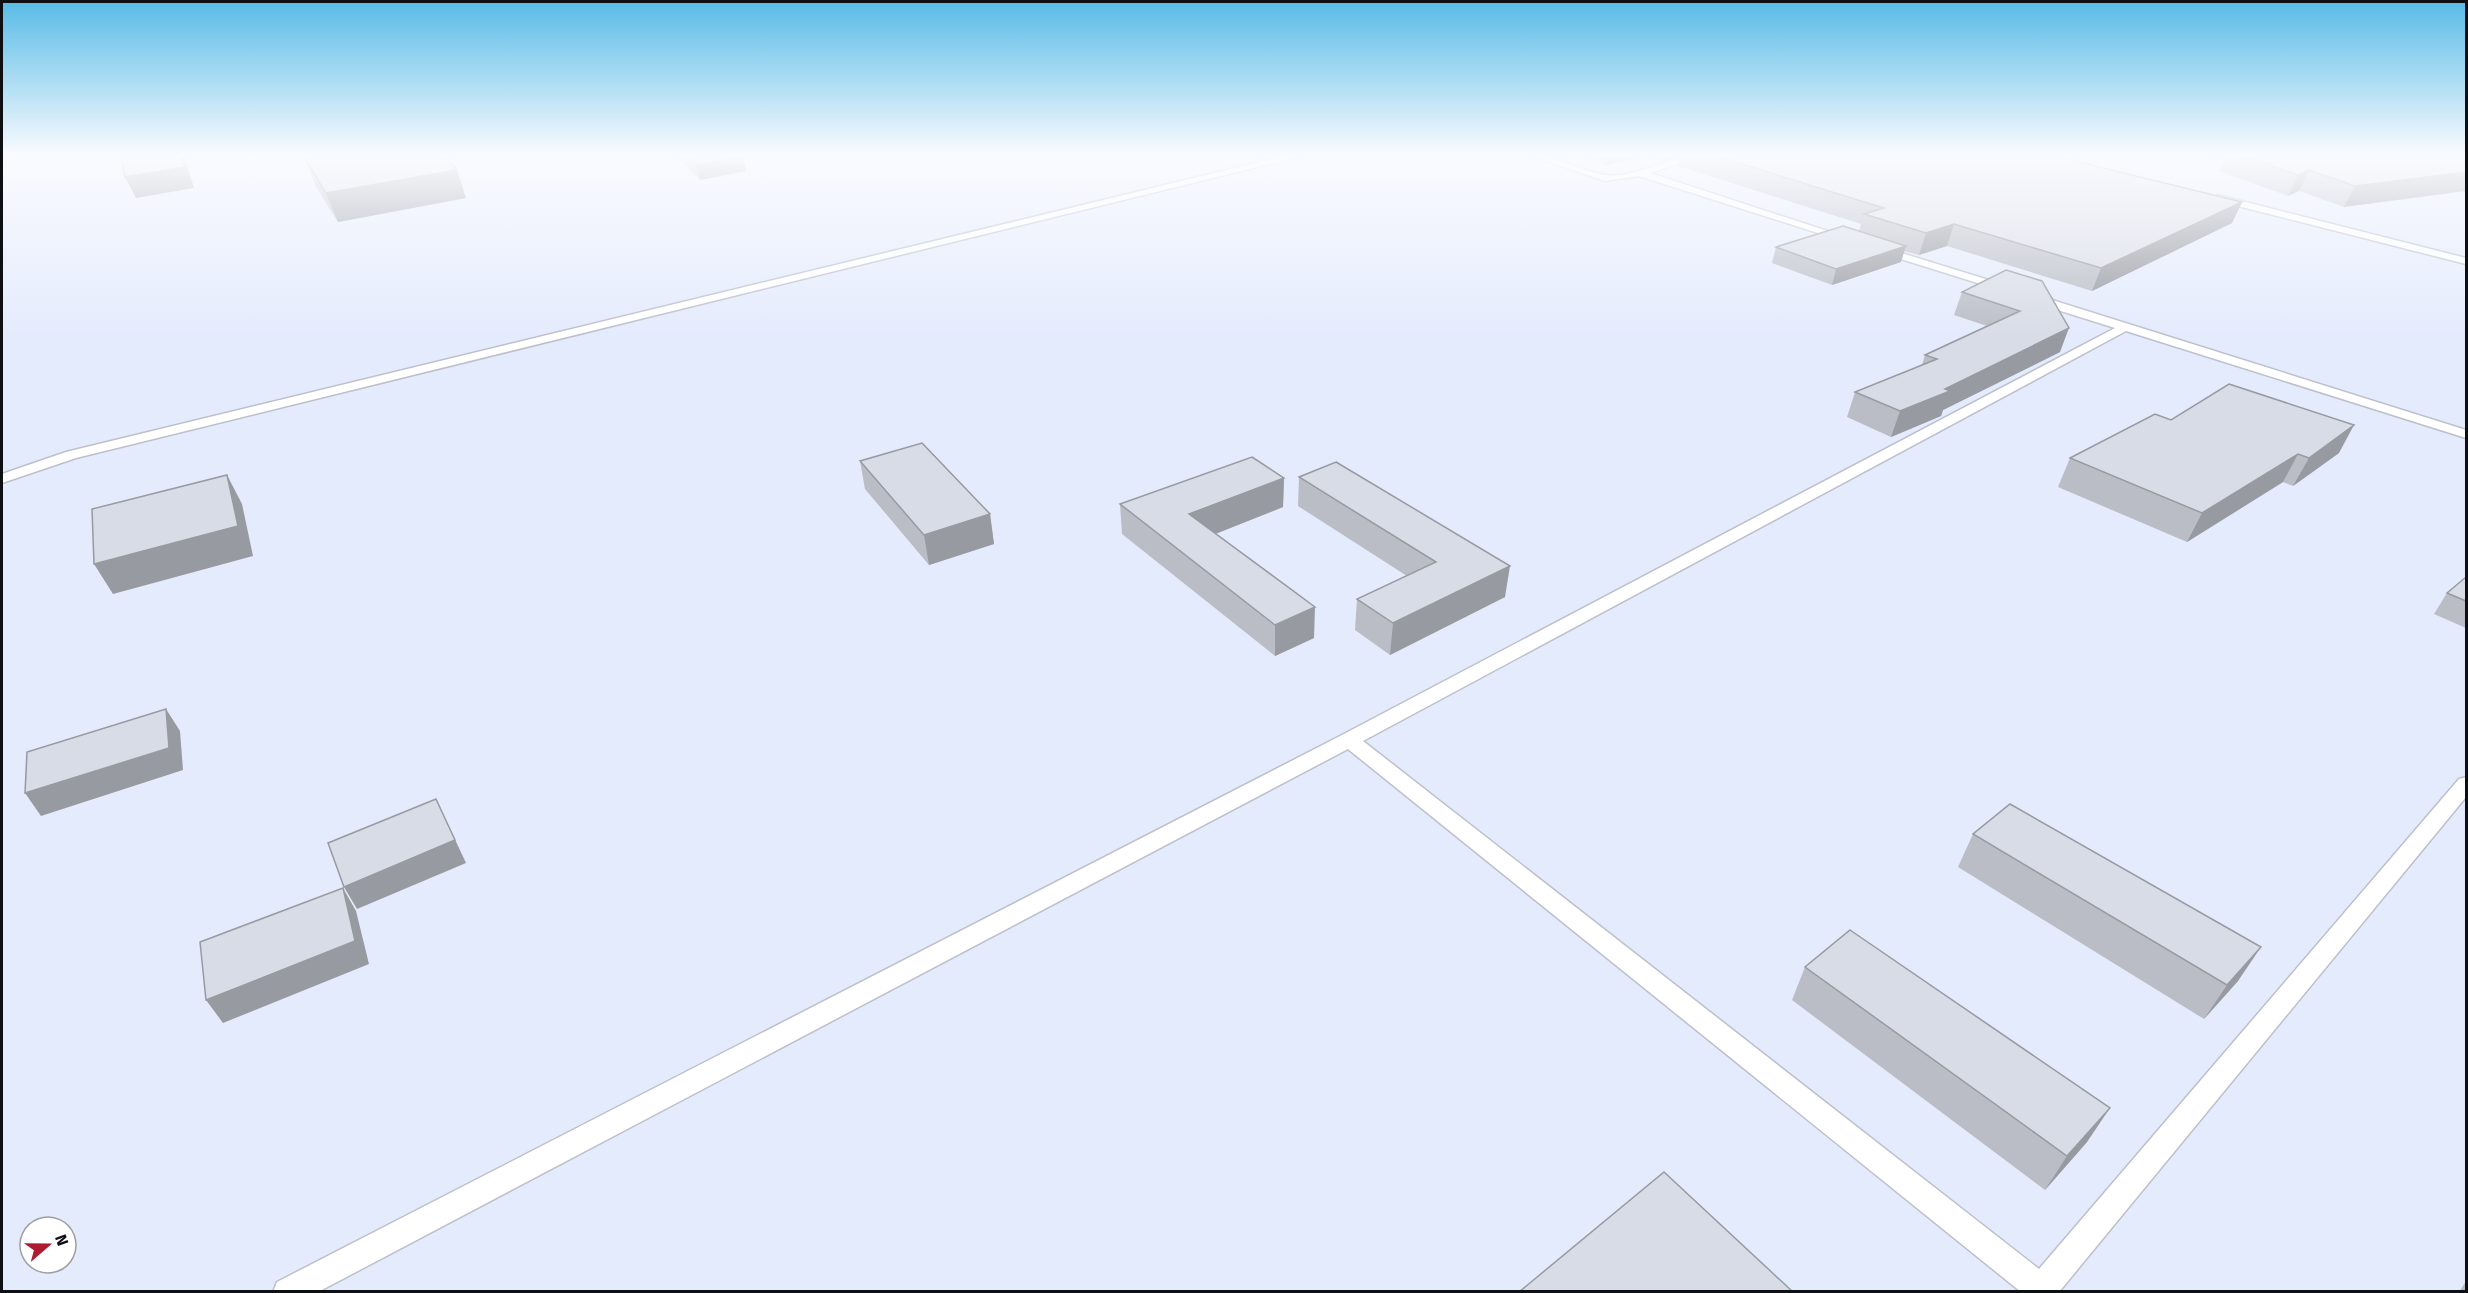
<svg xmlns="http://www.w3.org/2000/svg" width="2468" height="1293" viewBox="0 0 2468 1293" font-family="'Fira Sans',sans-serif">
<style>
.built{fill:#e4ebfc;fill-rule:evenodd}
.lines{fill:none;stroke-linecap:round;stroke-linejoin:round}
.lane-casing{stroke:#bdc0cb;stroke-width:3}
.lane{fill:#fff;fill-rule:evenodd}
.wall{fill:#babdc6}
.shaded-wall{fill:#979aa1}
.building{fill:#d8dce6;stroke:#979aa1;stroke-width:1.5}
</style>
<rect width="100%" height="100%" fill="#f3f6ff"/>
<path class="built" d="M2,156H2466V1291L2,1292ZM30,1227H66V1263H30Z"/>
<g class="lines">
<defs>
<g id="lane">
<path d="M1284,156H1302L76,458L2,483V474L66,452Z"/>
<path d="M1533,156C1559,156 1580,171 1605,175C1634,179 1669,156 1700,156L1650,173L1852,239L1847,242L1843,241L1639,176L1605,181Z"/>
<path d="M2218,195L2466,258V264L2214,200L2213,198Z"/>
<path d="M1879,246L2008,286L2010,288L2008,290H2000L1875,251V247Z"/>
<path d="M2033,294L2466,430V438L2126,331L1363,741L2039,1269L2459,779L2466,777V797L2059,1292H2021L1348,749L318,1292H273L277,1282L1342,735L2115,328L2029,301L2027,298Z"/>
</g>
</defs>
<use href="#lane" class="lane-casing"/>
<use href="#lane" class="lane"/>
</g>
<g class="wall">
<path d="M676,156H742L746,171L700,180Z"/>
<path d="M1583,156H1641L1606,165Z"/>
<path d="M1648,156H2054L2242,202L2232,223L2092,291L1947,246L1919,255L1904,251L1901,262L1832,285L1772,263L1776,247L1859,231L1861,224L1678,166L1680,157L1663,161Z"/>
<path d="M2212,156H2466L2344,207L2299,191L2288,196L2219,171L2224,160Z"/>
<path d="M305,159L466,198L338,222L316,187Z"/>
<path d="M2006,270L2060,352L1943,410L1941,416L1891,437L1847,417L1855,392L1922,365L1925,355L1987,326L1954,315L1962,292Z"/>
<path d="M2171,420L2339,453L2293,486L2283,482L2187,542L2058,487L2070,458Z"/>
<path d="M860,461L990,514L994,544L929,565L865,489Z"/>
<path d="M1299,477L1505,597L1390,655L1355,630L1357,599L1407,576L1298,506Z"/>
<path d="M1284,478L1283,507L1215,534L1314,638L1275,656L1122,534L1120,504Z"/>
<path d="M2466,577V628L2434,614L2447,593Z"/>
<path d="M1973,834L2238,981L2204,1019L1958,867Z"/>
<path d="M1805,967L2087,1142L2045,1190L1792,1000Z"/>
<path d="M2466,1281V1292H2459Z"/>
</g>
<g class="shaded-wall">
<path d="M181,156H184L194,188L136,198L125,177Z"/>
<path d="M1607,156H1641L1606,165Z"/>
<path d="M1664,156H1680L1663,161Z"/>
<path d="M743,157L746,171L700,180L696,165Z"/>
<path d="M457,170L466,198L338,222L326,193Z"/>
<path d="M2309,170L2299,191L2288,196L2298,175Z"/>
<path d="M2466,172V191L2344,207L2355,186Z"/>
<path d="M2242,202L2232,223L2092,291L2101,268Z"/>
<path d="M1954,224L1947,246L1919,255L1926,233Z"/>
<path d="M1906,246L1901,262L1832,285L1836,269Z"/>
<path d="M2069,328L2060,352L1943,410L1941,416L1891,437L1900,411Z"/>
<path d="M2354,425L2339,453L2293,486L2309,458Z"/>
<path d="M2298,454L2283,482L2187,542L2202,513Z"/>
<path d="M227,475L242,504L253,556L113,594L94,564Z"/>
<path d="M1284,478L1283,507L1190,544L1189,514Z"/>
<path d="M990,514L994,544L929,565L924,535Z"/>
<path d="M1510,566L1505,597L1390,655L1393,623Z"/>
<path d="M1315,607L1314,638L1275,656V625Z"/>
<path d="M166,709L180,731L183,770L41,816L25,793Z"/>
<path d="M436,799L466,863L357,909L344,887Z"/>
<path d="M343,888L356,911L369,964L223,1023L206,1000Z"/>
<path d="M2261,947L2238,981L2204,1019L2227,985Z"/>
<path d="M2110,1108L2087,1142L2045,1190L2067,1156Z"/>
</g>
<g class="building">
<path d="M121,156H181L185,167L125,177Z"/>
<path d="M323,156H444L457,170L326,193L305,159Z"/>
<path d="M687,156H742L743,157L696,165Z"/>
<path d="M1716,156H2054L2242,202L2101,268L1954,224L1926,233L1864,214L1884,208Z"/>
<path d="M2244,156H2466V172L2355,186L2309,170L2298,175Z"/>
<path d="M1843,226L1906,246L1836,269L1776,247Z"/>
<path d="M2006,270L2042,281L2069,328L1945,389L1950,391L1900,411L1855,392L1937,359L1925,355L2020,311L1962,292Z"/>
<path d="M2229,384L2354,425L2309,458L2298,454L2202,513L2070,458L2155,414L2171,420Z"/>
<path d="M922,443L990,514L924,535L860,461Z"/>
<path d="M1252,457L1284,478L1189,514L1315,607L1275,625L1120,504Z"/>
<path d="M1336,462L1510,566L1393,623L1357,599L1436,562L1299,477Z"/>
<path d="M227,475L238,526L94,564L92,509Z"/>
<path d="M2466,577V601L2447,593Z"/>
<path d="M166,709L169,748L25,793L27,752Z"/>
<path d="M436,799L455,840L344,887L328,843Z"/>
<path d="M2010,804L2261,947L2227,985L1973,834Z"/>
<path d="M343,888L355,941L206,1000L200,942Z"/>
<path d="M1850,930L2110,1108L2067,1156L1805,967Z"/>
<path d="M1664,1172L1793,1292H1519Z"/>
</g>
<linearGradient id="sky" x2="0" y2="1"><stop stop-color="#58bbe6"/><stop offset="0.46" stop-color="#fafbff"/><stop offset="1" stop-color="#fafbff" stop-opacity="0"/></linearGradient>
<rect width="2468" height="337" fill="url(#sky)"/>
<rect width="2468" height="1293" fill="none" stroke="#0d0f12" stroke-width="6"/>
<g transform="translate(48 1245) rotate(70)"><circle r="28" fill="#ffffff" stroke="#9e9fa0" stroke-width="1.5"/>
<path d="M0-4.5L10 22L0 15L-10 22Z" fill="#ae1b30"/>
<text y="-9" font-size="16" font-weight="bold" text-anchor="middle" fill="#0d0f12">N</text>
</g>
</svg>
